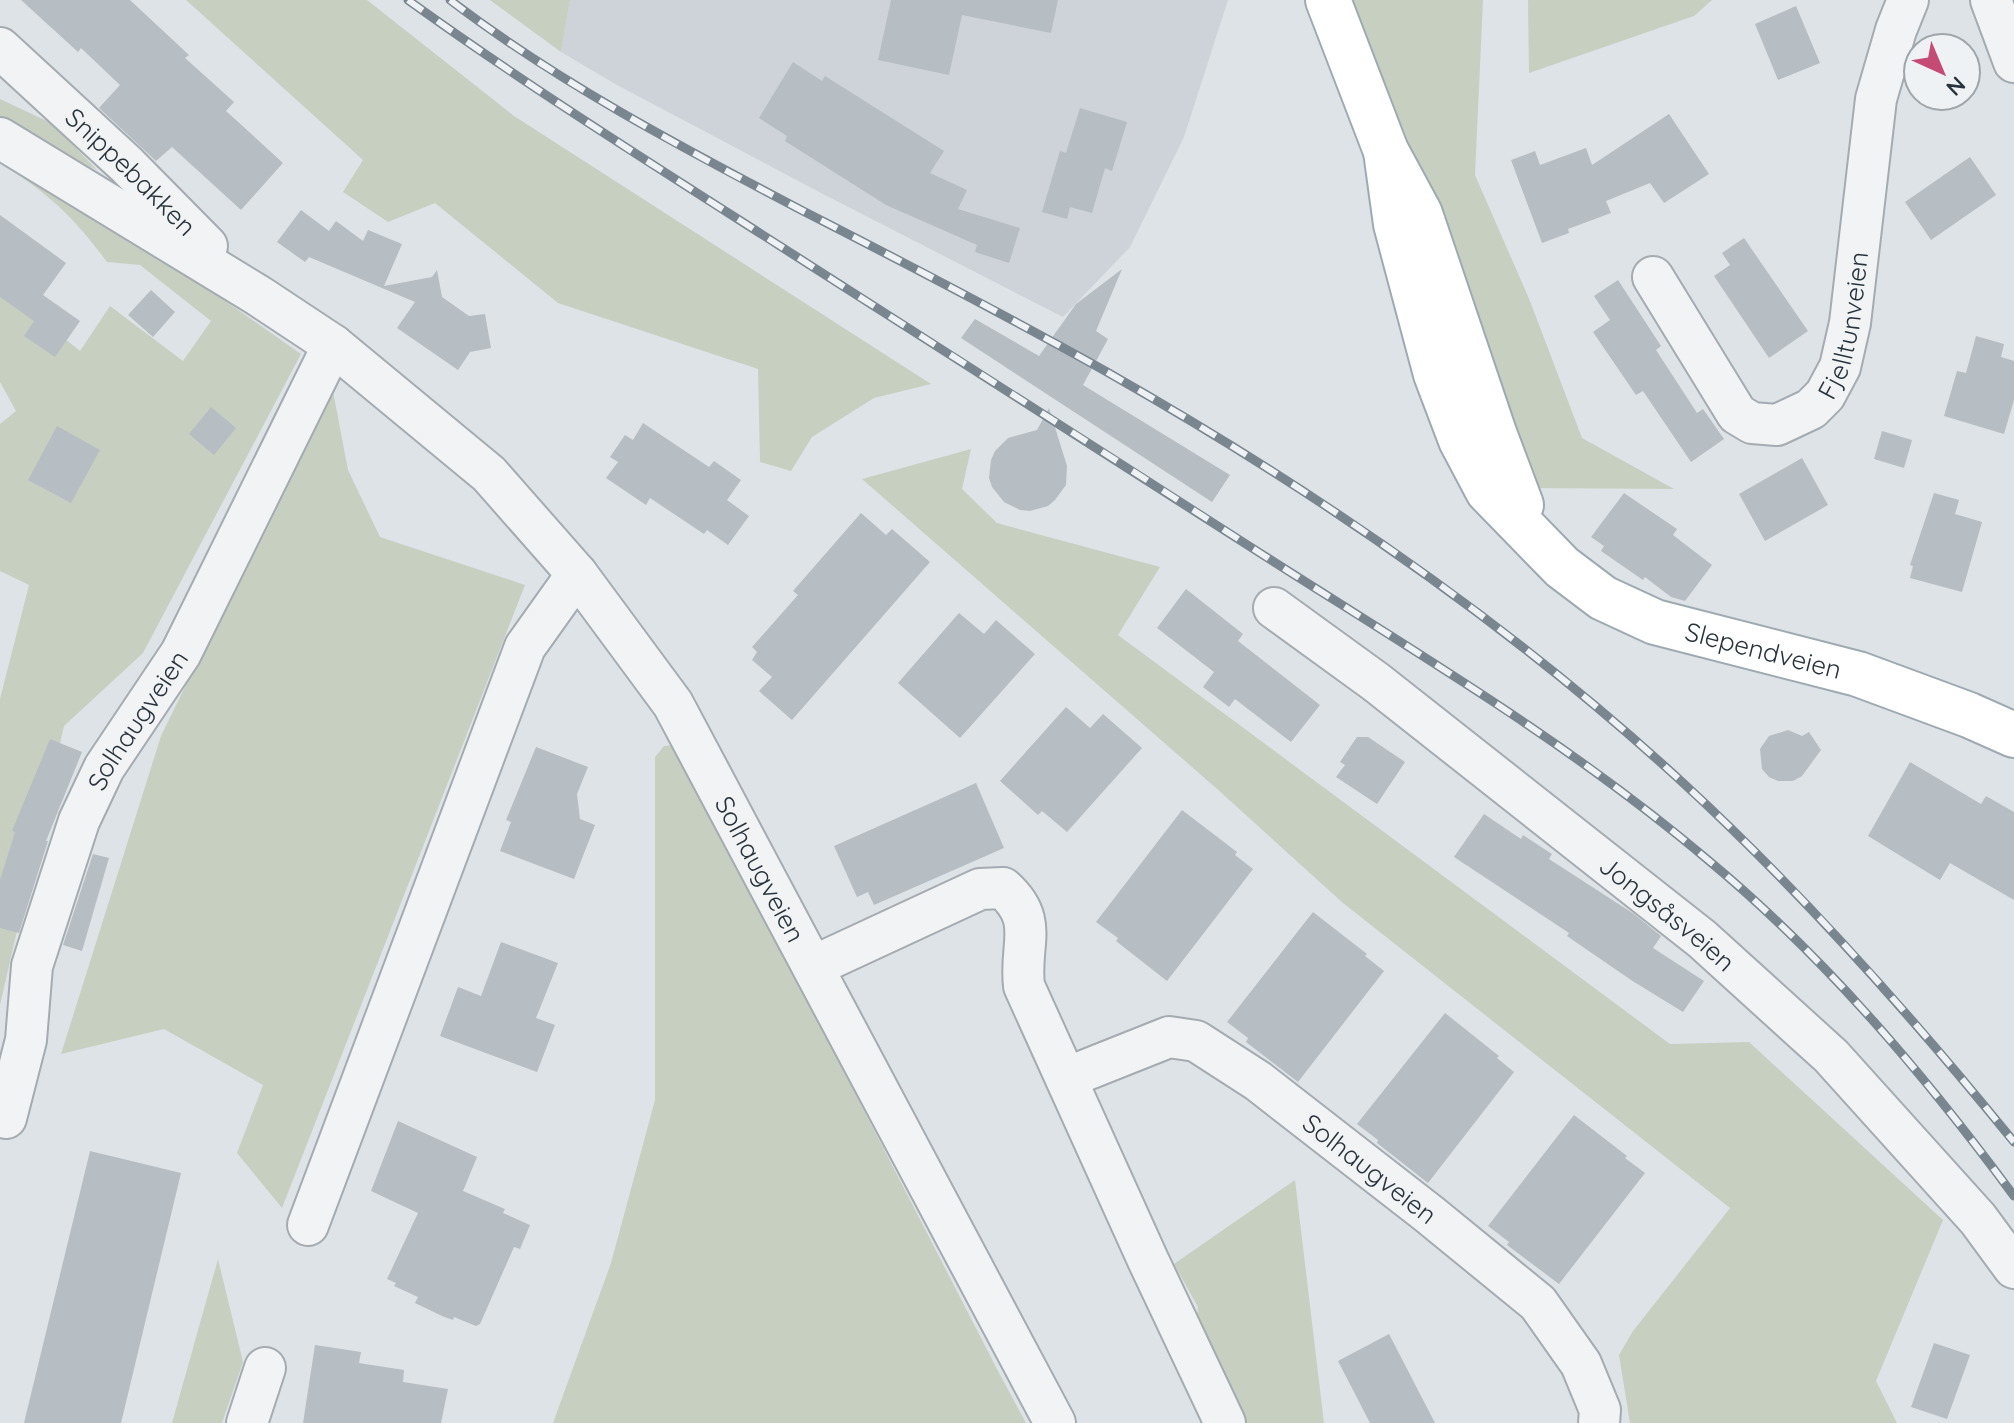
<svg xmlns="http://www.w3.org/2000/svg" width="2014" height="1423" viewBox="0 0 2014 1423" font-family="Quicksand,sans-serif">
<style>
.built{fill:#cdd3d9}
.green{fill:#c7d0c0}
.building{fill:#b6bdc3}
.lines{fill:none;stroke-linecap:round;stroke-linejoin:round}
.minor-casing{stroke:#a4abb1;stroke-width:44}
.major-casing{stroke:#9eaab2;stroke-width:48}
.minor{stroke:#f1f3f5;stroke-width:40}
.major{stroke:#fff;stroke-width:44}
.rail-casing{stroke:#79868f;stroke-width:9}
.rail{stroke:#eef2f5;stroke-width:6;stroke-dasharray:18;stroke-linecap:butt}
.labels{text-anchor:middle;dominant-baseline:central;stroke-width:6;stroke-linejoin:round;paint-order:stroke}
.street-label{font-size:26px;fill:#28343d;stroke:#eef2f5}
</style>
<rect width="100%" height="100%" fill="#dee3e7"/>
<path class="built" d="M570,0H1228L1184,137L1130,247L1063,317L821,193L617,85L561,52Z"/>
<g class="green">
<path d="M186,0H367L514,116L931,384L874,398L812,437L791,471L760,462L758,369L558,303L435,203L388,222L343,192L363,160Z"/>
<path d="M490,0H570L561,52Z"/>
<path d="M1340,0H1483L1475,175L1530,301L1582,438L1674,489L1529,488Z"/>
<path d="M1528,0H1712L1694,16L1529,73Z"/>
<path d="M0,99L53,124L97,170L0,124Z"/>
<path d="M14,172L114,223L301,354L143,653L64,726L0,1005V699L29,585L0,571V424L16,411L0,382V286L80,351L110,306L183,361L211,321L140,265L107,262C78,223 55,199 14,172Z"/>
<path d="M332,386L348,470L380,537L525,585L282,1208L237,1153L263,1085L164,1029L61,1054L161,736Z"/>
<path d="M971,449L962,489L997,523L1160,567L1118,635L1670,1044L1749,1042L1943,1220L1876,1381L1897,1423H1630L1619,1355L1633,1331L1730,1208L1343,903L1216,788L862,479Z"/>
<path d="M676,745L998,1371L1026,1423H553L611,1263L655,1100V757L664,746Z"/>
<path d="M1295,1180L1324,1423H1236L1193,1352L1198,1307L1174,1264Z"/>
<path d="M218,1259L243,1362L222,1423H172Z"/>
</g>
<g class="building">
<path d="M21,0H130L189,55L185,58L234,102L226,111L283,163L241,210L172,147L156,161L99,108L120,85L81,48L78,52Z"/>
<path d="M891,0H1058L1051,33L962,15L949,75L878,60Z"/>
<path d="M1796,6L1820,63L1778,80L1755,24Z"/>
<path d="M793,62L822,81L825,76L944,151L930,173L967,190L958,209L1020,228L1009,263L975,252L977,245L886,205L785,141L787,136L759,118Z"/>
<path d="M1080,108L1127,122L1112,171L1105,168L1092,213L1070,207L1067,219L1042,212L1060,151L1066,153Z"/>
<path d="M1669,114L1709,174L1664,203L1650,183L1606,201L1611,213L1568,229L1569,233L1542,243L1511,160L1535,151L1540,165L1586,148L1592,165Z"/>
<path d="M1970,157L1996,195L1931,240L1905,202Z"/>
<path d="M301,210L329,231L336,221L363,241L368,230L402,244L384,286L432,277L437,270L442,297L469,316L485,314L491,348L470,352L458,370L397,328L415,302L309,257L305,262L277,242Z"/>
<path d="M0,215L66,263L43,295L80,321L55,357L24,336L34,321L0,297Z"/>
<path d="M1744,238L1808,331L1769,358L1714,276L1730,265L1722,253Z"/>
<path d="M1122,269L1096,331L1108,339L1083,385L1230,475L1212,502L961,338L975,319L1039,356L1076,304Z"/>
<path d="M1618,280L1661,346L1656,350L1697,413L1703,409L1724,439L1691,462L1643,391L1636,395L1593,332L1610,320L1594,296Z"/>
<path d="M151,290L175,312L153,337L128,315Z"/>
<path d="M1976,336L2004,344L2001,357L2014,361V400L2004,434L1944,416L1957,371L1966,373Z"/>
<path d="M211,407L236,428L214,455L189,434Z"/>
<path d="M1049,408L1067,466L1066,485L1055,500L1048,506L1030,511L1020,510L1004,502L992,487L989,478L991,460L995,451L1008,438L1037,430Z"/>
<path d="M643,423L709,467L714,461L741,480L727,500L749,516L728,545L707,530L704,534L650,498L646,505L606,478L618,462L610,457L625,435L633,440Z"/>
<path d="M57,426L100,450L71,503L28,480Z"/>
<path d="M1882,431L1912,440L1904,468L1874,459Z"/>
<path d="M1802,458L1828,505L1765,541L1739,494Z"/>
<path d="M1624,493L1677,529L1673,535L1712,565L1685,601L1671,597L1645,577L1643,580L1601,551L1604,546L1591,537Z"/>
<path d="M1934,493L1959,500L1955,514L1982,522L1962,592L1910,578L1913,566L1910,565Z"/>
<path d="M861,513L886,535L892,529L930,562L792,720L759,691L772,677L752,660L757,652L752,647L798,595L793,591Z"/>
<path d="M1186,589L1243,634L1238,641L1320,705L1291,742L1235,699L1229,707L1203,687L1214,672L1157,628Z"/>
<path d="M959,613L984,634L996,620L1035,654L960,738L898,683Z"/>
<path d="M1066,707L1090,728L1103,714L1142,748L1067,832L1042,811L1038,815L1000,781Z"/>
<path d="M1788,730L1802,736L1809,732L1821,750L1802,776L1793,781H1778L1769,777L1762,769L1760,749L1769,736Z"/>
<path d="M1357,737H1368L1405,762L1377,804L1336,777L1345,765L1340,762Z"/>
<path d="M50,739L82,752L46,841H48L19,933L0,928V880L15,832L12,831Z"/>
<path d="M536,747L588,767L577,794L580,819L595,825L574,879L500,851L511,822L506,820Z"/>
<path d="M1910,762L1981,804L1986,796L2014,812V900L1950,863L1940,880L1868,836Z"/>
<path d="M976,783L1004,848L874,905L868,892L857,897L834,846Z"/>
<path d="M1182,810L1237,852L1235,855L1253,869L1167,981L1116,941L1118,938L1096,922Z"/>
<path d="M1484,814L1521,839L1523,835L1552,854L1549,859L1634,914L1661,936L1653,948L1704,981L1683,1012L1631,980L1567,936L1569,933L1454,857Z"/>
<path d="M93,854L109,858L82,951L63,945Z"/>
<path d="M1313,912L1367,954L1365,956L1384,971L1298,1082L1246,1042L1248,1038L1227,1022Z"/>
<path d="M501,942L558,963L536,1018L555,1025L537,1072L440,1036L458,987L481,996Z"/>
<path d="M1445,1013L1499,1056L1497,1058L1514,1072L1428,1183L1377,1143L1378,1140L1357,1124Z"/>
<path d="M1574,1115L1627,1156L1625,1158L1645,1173L1559,1284L1507,1245L1509,1242L1488,1226Z"/>
<path d="M398,1121L477,1157L463,1191L505,1209L503,1213L530,1225L520,1249L514,1247L480,1324L476,1326L454,1317L453,1320L442,1316L415,1303L418,1297L394,1286L396,1283L387,1279L418,1213L371,1191Z"/>
<path d="M90,1151L181,1173L121,1423H24Z"/>
<path d="M1389,1334L1435,1423H1370L1338,1361Z"/>
<path d="M1934,1343L1970,1355L1947,1419L1911,1407Z"/>
<path d="M315,1345L361,1352L359,1363L404,1370L403,1382L448,1389L441,1423H303Z"/>
</g>
<g class="lines">
<defs>
<g id="minor">
<path d="M1991,0L2014,62"/>
<path id="s1" d="M0,48L126,164L207,246"/>
<path id="s2" d="M0,138L259,296L333,345L489,474L577,574L673,704L1055,1423"/>
<path id="s3" d="M1653,277L1737,414L1752,423L1777,425L1811,409L1825,395L1840,367L1850,323L1876,99L1896,30L1908,0"/>
<path id="s4" d="M1274,608L1376,682L1702,939L1831,1056L1978,1219L2014,1268"/>
<path d="M814,966L980,889L1003,888C1040,921 1019,943 1024,986L1148,1260L1225,1423"/>
<path id="s5" d="M1066,1078L1169,1037L1196,1041L1258,1081L1429,1214L1538,1303L1581,1364L1600,1410L1599,1423"/>
<path id="s6" d="M6,1118L26,1040L32,966L79,821L104,768L181,653L333,345"/>
<path d="M308,1225L525,647L577,574"/>
<path d="M247,1423L265,1368"/>
</g>
<g id="major">
<path d="M1328,0L1386,151L1420,214L1494,433L1521,505"/>
<path id="s7" d="M1386,151L1396,224L1436,374L1461,440L1488,491L1562,567L1603,598L1655,622L1858,674L1969,715L2014,735"/>
</g>
</defs>
<use href="#minor" class="minor-casing"/>
<use href="#major" class="major-casing"/>
<use href="#minor" class="minor"/>
<use href="#major" class="major"/>
<defs>
<g id="rail">
<path d="M408,0C529,87 655,166 780,246C936,346 1093,445 1249,546C1405,646 1566,740 1708,860C1826,958 1923,1073 2014,1196"/>
<path d="M450,0C559,83 681,147 803,211C905,263 1007,316 1107,372C1311,488 1508,622 1681,781C1802,892 1911,1015 2014,1142"/>
</g>
</defs>
<use href="#rail" class="rail-casing"/>
<use href="#rail" class="rail"/>
</g>
<g class="labels">
<g class="street-label">
<text stroke="none"><textPath href="#s1" startOffset="180">Snippebakken</textPath></text>
<text stroke="none"><textPath href="#s3" startOffset="334">Fjelltunveien</textPath></text>
<text stroke="none"><textPath href="#s7" startOffset="684">Slependveien</textPath></text>
<text stroke="none"><textPath href="#s6" startOffset="424">Solhaugveien</textPath></text>
<text stroke="none"><textPath href="#s2" startOffset="1076">Solhaugveien</textPath></text>
<text stroke="none"><textPath href="#s4" startOffset="498">Jongsåsveien</textPath></text>
<text stroke="none"><textPath href="#s5" startOffset="354">Solhaugveien</textPath></text>
</g>
</g>
<g transform="translate(1942 72) rotate(136)"><circle r="38" fill="#eef2f5" stroke="#9fa6ab" stroke-width="2"/>
<path d="M0-6L14 30L0 20L-14 30Z" fill="#c54a74"/>
<text y="-12" font-size="22" font-weight="bold" text-anchor="middle" fill="#28343d">N</text>
</g>
</svg>
